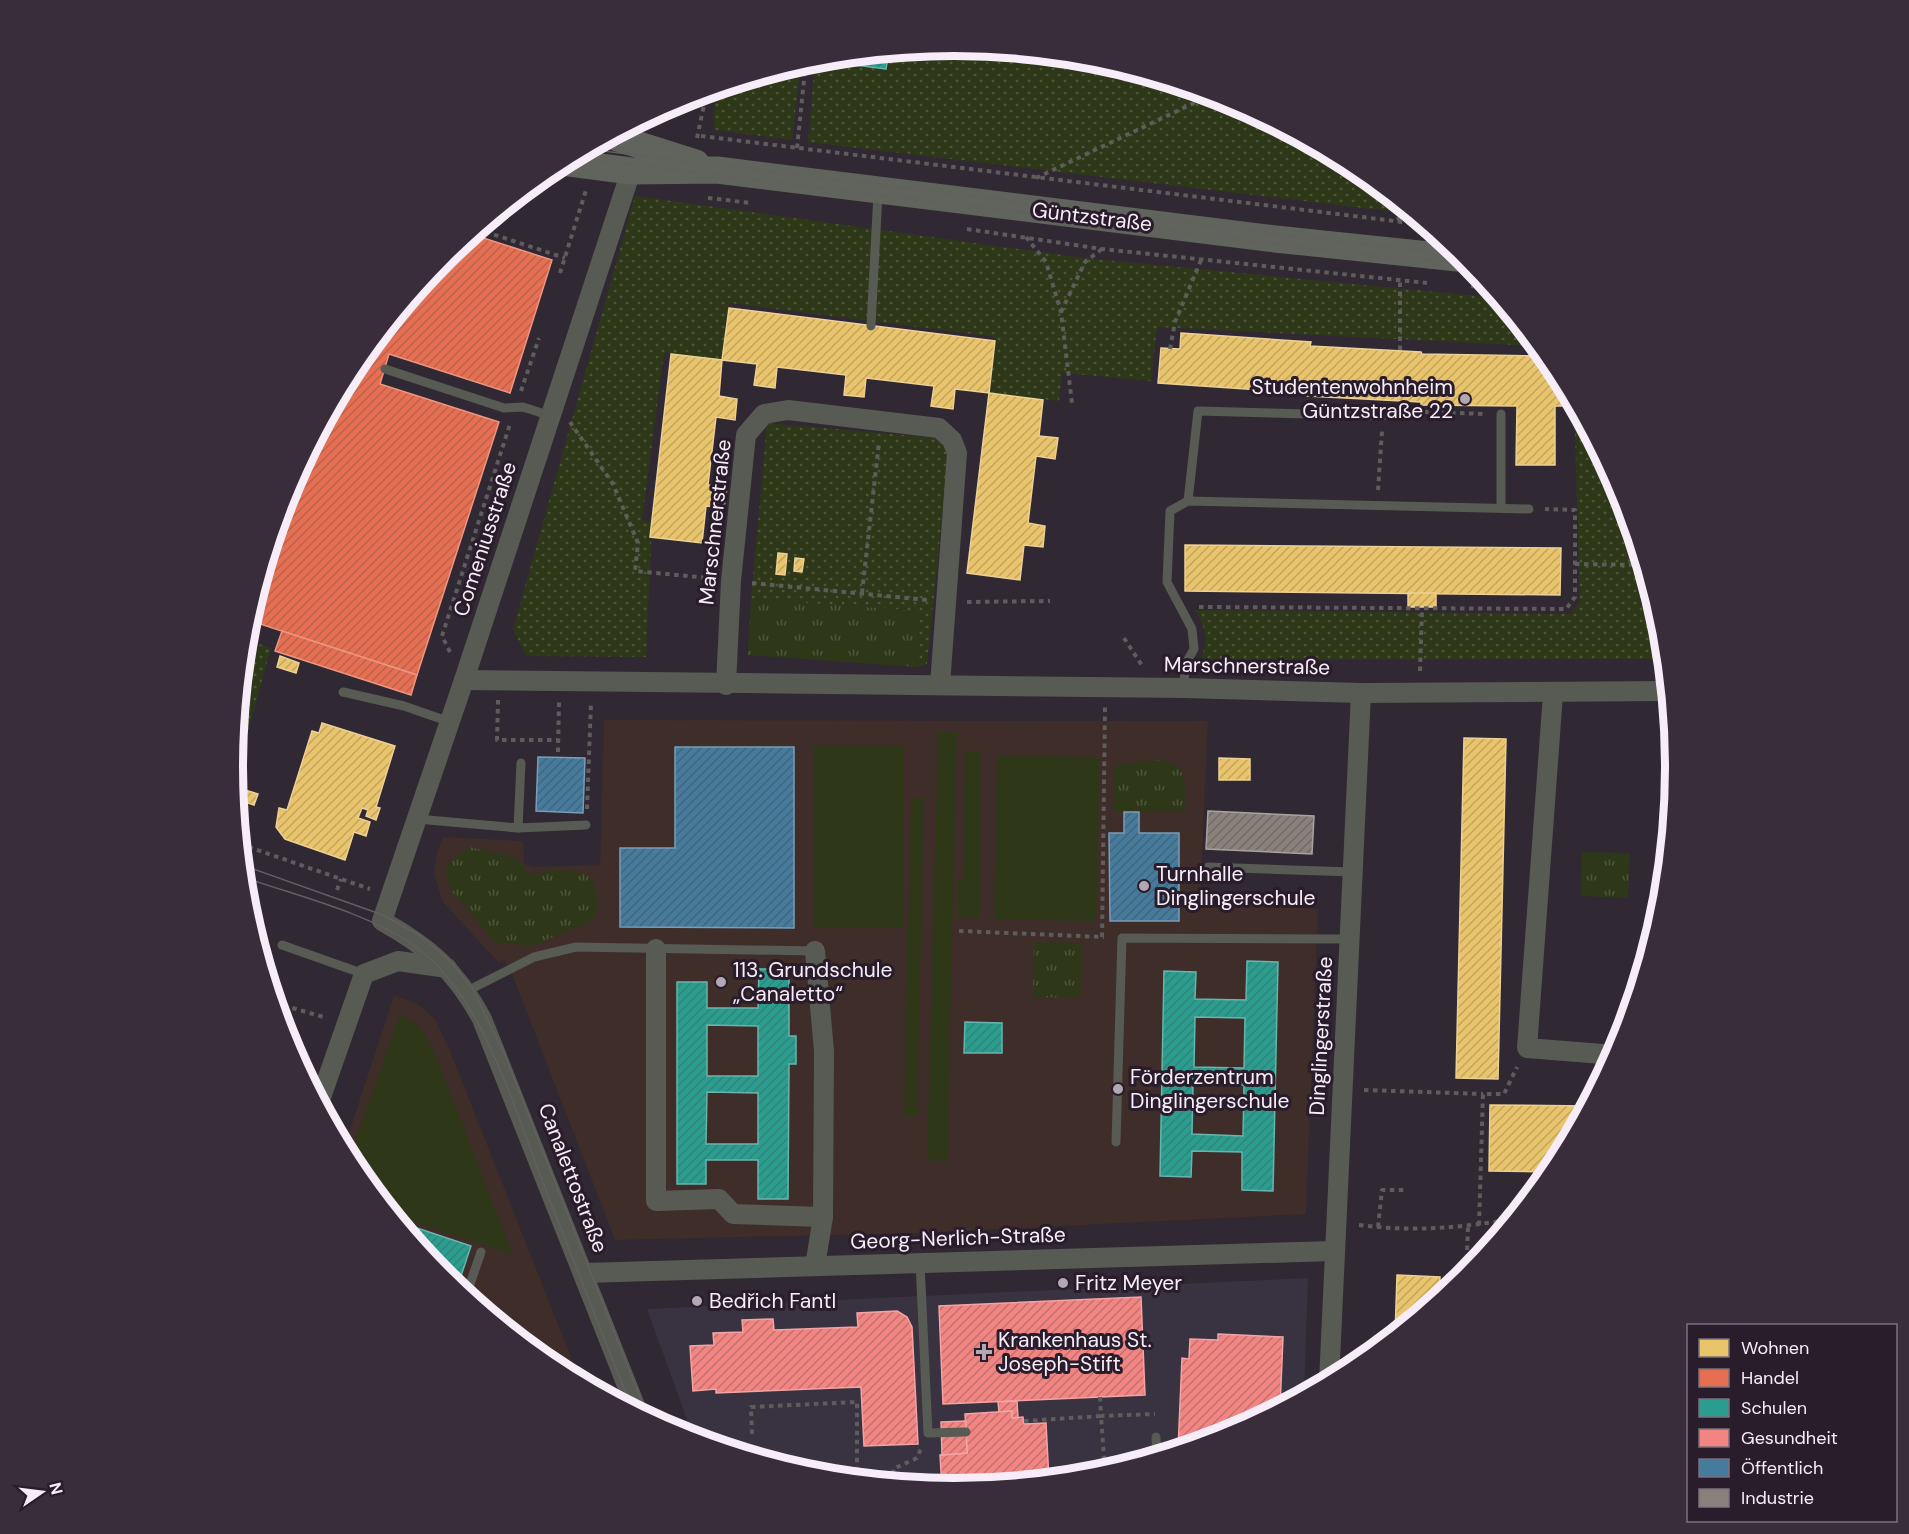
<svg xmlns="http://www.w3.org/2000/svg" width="1909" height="1534" viewBox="0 0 1909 1534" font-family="'DM Sans',sans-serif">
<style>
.education{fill:#3e2d28}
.medical{fill:#393241}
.grass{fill:url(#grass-dots)}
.park{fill:url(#park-tufts)}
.pitch{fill:#2e3819}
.homes{fill:url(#homes-hatch);stroke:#edd095;stroke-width:1.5}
.shops{fill:url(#shops-hatch);stroke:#ec9583;stroke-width:1.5}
.schools{fill:url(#schools-hatch);stroke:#68b5ae;stroke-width:1.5;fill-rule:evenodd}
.health{fill:url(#health-hatch);stroke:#f4a4a5;stroke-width:1.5}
.public{fill:url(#public-hatch);stroke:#7a9db8;stroke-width:1.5}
.industry{fill:url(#industry-hatch);stroke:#aba1a1;stroke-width:1.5}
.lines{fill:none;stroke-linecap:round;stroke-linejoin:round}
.path{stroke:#5e5d5c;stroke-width:4;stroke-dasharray:4.5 4.5;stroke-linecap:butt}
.lane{stroke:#585a54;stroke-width:9}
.street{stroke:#585a54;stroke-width:20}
.secondary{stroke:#61645c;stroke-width:27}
.tram{stroke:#626060;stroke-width:1.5}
.poi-dot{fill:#b1a8b3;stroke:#291c2b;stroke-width:2}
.labels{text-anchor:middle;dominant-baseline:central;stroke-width:6;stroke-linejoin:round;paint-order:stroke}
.street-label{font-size:21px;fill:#f7edf8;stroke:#291c2b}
.poi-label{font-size:21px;fill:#f7edf8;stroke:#291c2b;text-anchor:start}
.rim{fill:none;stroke:#f7edf8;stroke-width:8}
</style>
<defs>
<pattern id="grass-dots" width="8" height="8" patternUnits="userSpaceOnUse" patternTransform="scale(1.5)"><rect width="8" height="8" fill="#2e3819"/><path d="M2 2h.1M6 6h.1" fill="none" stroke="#4d553b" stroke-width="1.8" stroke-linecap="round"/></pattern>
<pattern id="park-tufts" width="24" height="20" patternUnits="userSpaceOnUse" patternTransform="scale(1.5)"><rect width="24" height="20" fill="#2e3819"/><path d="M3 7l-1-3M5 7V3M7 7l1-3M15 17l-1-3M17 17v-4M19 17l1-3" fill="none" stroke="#4d553b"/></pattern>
<pattern id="homes-hatch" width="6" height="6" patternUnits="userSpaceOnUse" patternTransform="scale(1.5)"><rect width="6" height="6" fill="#e9c46a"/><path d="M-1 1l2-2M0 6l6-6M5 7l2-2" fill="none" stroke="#c1a562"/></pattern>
<pattern id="shops-hatch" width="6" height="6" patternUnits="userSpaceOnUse" patternTransform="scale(1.5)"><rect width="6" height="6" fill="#e76f51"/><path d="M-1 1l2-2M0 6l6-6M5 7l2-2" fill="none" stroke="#b8634f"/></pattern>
<pattern id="schools-hatch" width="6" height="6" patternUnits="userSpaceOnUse" patternTransform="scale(1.5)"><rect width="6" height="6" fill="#2a9d8f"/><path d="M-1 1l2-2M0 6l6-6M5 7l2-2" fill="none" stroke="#34837a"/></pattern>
<pattern id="health-hatch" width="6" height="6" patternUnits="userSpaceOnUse" patternTransform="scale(1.5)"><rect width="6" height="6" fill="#f28482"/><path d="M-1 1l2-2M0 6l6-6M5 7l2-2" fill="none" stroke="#c07271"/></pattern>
<pattern id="public-hatch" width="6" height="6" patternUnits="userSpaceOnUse" patternTransform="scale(1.5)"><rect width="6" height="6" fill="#457b9d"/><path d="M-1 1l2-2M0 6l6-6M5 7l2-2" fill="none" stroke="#476478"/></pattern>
<pattern id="industry-hatch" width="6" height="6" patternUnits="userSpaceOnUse" patternTransform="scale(1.5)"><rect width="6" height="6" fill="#8a817c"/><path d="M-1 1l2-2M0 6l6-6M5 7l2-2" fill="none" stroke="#706a68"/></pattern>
</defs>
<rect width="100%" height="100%" fill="#302832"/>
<g class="education">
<path d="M604,720L1208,721L1200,902L1318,909L1306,1214L921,1233L615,1240L510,969L504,960L499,963L442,901L434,874L436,857L443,837L523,841L524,864L533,867L600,865Z"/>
<path d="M394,995L418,1004L435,1019L450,1051L581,1382L553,1367L444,1277L354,1168L344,1148Z"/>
</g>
<path class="medical" d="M1308,1278L1304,1395L1230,1434L1095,1475L954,1489L813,1475L694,1439L647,1309Z"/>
<g class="grass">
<path d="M954,45L1096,59L1231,100L1356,167L1414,214L808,142L815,60L886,69L889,51Z"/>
<path d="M801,63L792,140L714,130V103L732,84Z"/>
<path d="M635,196L1084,258L1499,298L1538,346L1157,327L1151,381L1062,373L1059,401L989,393L996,337L729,303L722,360L664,353L642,520L652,522L646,657L526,656L513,629Z"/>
<path d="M1574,401L1622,491L1663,626L1666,659L1200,660C1209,641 1206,628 1195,610L1570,614L1580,602Z"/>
<path d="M767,423L938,438L949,451L927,664L917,667L920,611L751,599Z"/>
<path d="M245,639L271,648L234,781L233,767Z"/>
</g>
<g class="park">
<path d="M751,599L920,611L917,667L748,655Z"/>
<path d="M1150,760C1188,759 1187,782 1184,812H1113V766Z"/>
<path d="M469,847L515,857L528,873L537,875L548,870H570L587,875L596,885L597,911L592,921L531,946L495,942L450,889L445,867Z"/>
<path d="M1582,852L1630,853L1628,898L1581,896Z"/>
<path d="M1034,942L1082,943L1080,998L1033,997Z"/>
</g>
<g class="pitch">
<path d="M938,732H957L947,1161L927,1160Z"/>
<path d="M814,745L903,746V928H814Z"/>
<path d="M965,751H980V918L958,917V879L963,878Z"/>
<path d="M997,755L1100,757L1096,921L994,919Z"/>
<path d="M911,797L924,798L917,1115H904Z"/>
<path d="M400,1015C420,1022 427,1037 436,1056L513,1255L392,1215L349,1159Z"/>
</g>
<g class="homes">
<path d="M729,308L995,341L989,393L955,389L953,409L931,406L934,386L866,378L864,397L844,395L846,375L777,367L775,388L754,385L757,364L722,360Z"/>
<path d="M1181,333L1311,342L1310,346L1421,352L1422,354L1546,356L1566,386V406H1555V465H1516L1517,406L1421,405V402L1307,396V393L1158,383L1161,348L1180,349Z"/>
<path d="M671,354L722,360L719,396L737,399L735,420L716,417L708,485L727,487L724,508L706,506L702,543L650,537Z"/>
<path d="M989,393L1043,400L1039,436L1058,438L1055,459L1036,456L1028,523L1045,526L1043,547L1024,545L1020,580L967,573Z"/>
<path d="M1185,545L1561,548L1560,595L1185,591Z"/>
<path d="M778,553L787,554L785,575L776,574Z"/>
<path d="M795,558L804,559L802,572L794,571Z"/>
<rect x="1408" y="593" width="28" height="14"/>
<path d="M280,656L299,663L296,673L277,667Z"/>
<path d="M322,723L395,746L376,807L380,808L376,820L366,816L368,810L362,808L358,818L370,822L366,836L354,832L345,860L285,839L276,827L279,808L287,810L312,731L319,733Z"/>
<path d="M1464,738L1506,739L1498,1079L1456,1078Z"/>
<path d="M1219,758L1250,759V780H1219Z"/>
<path d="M238,788L258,794L254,805L236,799Z"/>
<path d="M1590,1085H1599L1590,1103Z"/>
<path d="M1490,1105L1588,1106L1552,1172L1489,1171Z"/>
<path d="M1397,1275L1440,1277L1439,1299L1395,1335Z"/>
</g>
<g class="shops">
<path d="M471,234L552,260L510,393L389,354L380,384L499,422L417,675L248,620L288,490L354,366L444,256Z"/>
<path d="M282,631L417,675L411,695L275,651Z"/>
</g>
<g class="schools">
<path d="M889,51L886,69L815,60V59Z"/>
<path d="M1247,961L1278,962L1273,1191L1242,1190V1152L1192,1151L1191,1177L1160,1176L1164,971L1196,972L1195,999L1246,1000ZM1195,1017L1245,1018L1244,1068L1194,1067ZM1193,1084L1244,1085L1243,1136L1192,1134Z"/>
<path d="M759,969H789V1036H796V1064H789L788,1199H758V1160H706V1184H677V982H707V1008H758ZM707,1025L758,1026V1076H707ZM707,1092L758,1093V1144H706Z"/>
<path d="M965,1022L1002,1023V1053H964Z"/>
<path d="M399,1222L471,1246L457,1288L444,1277Z"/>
</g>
<g class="health">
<path d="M1141,1297L1145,1395L943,1404L939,1306Z"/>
<path d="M897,1311L907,1317L912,1327L918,1444L864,1446L861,1387L716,1393V1389L693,1391L690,1346L714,1345L713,1333L743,1332L742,1320L773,1319L774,1330L858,1327L857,1313Z"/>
<path d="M1218,1334L1283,1337L1280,1408L1230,1434L1178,1450L1182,1358L1189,1359L1190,1339L1218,1340Z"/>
<path d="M1017,1401L1018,1418H1012V1411L999,1412L998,1402Z"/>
<path d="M1012,1411V1418L1023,1417L1024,1424L1046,1423L1049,1480L954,1489L942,1488L940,1455L967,1453L965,1414Z"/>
<path d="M966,1421L967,1453L942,1455L941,1422Z"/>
</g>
<g class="public">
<path d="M675,747H794V928L620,927V848H675Z"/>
<path d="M538,757L585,758L583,813L536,811Z"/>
<path d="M1124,812H1139V833H1179V921H1110L1109,833H1124Z"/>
</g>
<path class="industry" d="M1208,811L1314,816L1312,854L1206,849Z"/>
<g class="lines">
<g class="path">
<path d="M701,136L1427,225"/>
<path d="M697,138L707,91"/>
<path d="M797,148L806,61"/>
<path d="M1036,178L1213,94"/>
<path d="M1387,192L1401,224"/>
<path d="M708,198L751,203"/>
<path d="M477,229L565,258"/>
<path d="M967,229L1102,249L1427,283"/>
<path d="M1026,237L1046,262L1061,312L1072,403"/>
<path d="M560,273L586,190"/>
<path d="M1471,286L1491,288"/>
<path d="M1061,312L1085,262L1102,249"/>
<path d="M1170,349L1175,322L1201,260"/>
<path d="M1400,350V279"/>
<path d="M521,391L539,338"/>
<path d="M1397,411L1486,414"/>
<path d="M570,422L613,484L638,543L635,571L709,578"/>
<path d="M1378,490L1382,431"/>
<path d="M1575,564L1644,565"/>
<path d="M752,583L927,600"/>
<path d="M862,593L879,442"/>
<path d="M967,602L1050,601"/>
<path d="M1199,607L1566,609L1575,597V510L1545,509"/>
<path d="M1124,638L1143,667"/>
<path d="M450,652L442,636L510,424"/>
<path d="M1420,671L1422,610"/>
<path d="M498,700L497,740H558"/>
<path d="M558,752L559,702"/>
<path d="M587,809L591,703"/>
<path d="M240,844L370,889"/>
<path d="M337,890L341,879"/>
<path d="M959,931L1104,937"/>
<path d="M1102,937L1105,707"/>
<path d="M275,1003L327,1018"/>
<path d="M1364,1090L1483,1094"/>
<path d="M1359,1225C1412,1232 1460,1228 1513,1219"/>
<path d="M1479,1225L1483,1094H1504L1517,1067"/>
<path d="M1378,1227L1382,1190H1404"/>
<path d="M1466,1277L1468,1227"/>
<path d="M578,1380L579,1364"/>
<path d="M1100,1397L1101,1416L1155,1414"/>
<path d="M1024,1421L1101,1416L1105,1472"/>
<path d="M752,1434L751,1407L857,1402V1470"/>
<path d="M894,1483L893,1469L917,1458L922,1446"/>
</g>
<g class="lane">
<path d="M871,326L878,193"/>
<path d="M385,369L504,408L523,407L551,416"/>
<path d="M1188,501L1198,411L1383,416"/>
<path d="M1501,508V414"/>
<path d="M1184,688L1185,665L1194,649L1192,629L1167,582L1170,511L1188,501L1529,509"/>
<path d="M343,692L404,706L450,722"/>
<path d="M417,819L518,828L586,825"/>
<path d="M518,828L521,763"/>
<path d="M1208,867L1352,872"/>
<path d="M282,945L364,974"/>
<path d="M467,991L534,957L576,947L815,951"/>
<path d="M1116,1142L1122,938L1349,939"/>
<path d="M920,1263L928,1433L966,1432"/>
<path d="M466,1296L481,1252"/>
<path d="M1156,1437L1157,1456"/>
</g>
<g class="street">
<path d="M631,171L464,680L382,921C429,947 456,971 482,1019L638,1413"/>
<path d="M464,680L1184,688L1361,693L1669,691"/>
<path d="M726,685L731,581L746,435L764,414L788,410L939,428L952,440L957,453L940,685"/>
<path d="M1553,694L1527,1048L1615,1055"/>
<path d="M656,949V1201L719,1199L733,1214L823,1217"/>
<path d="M319,1103L364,974L398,961L447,968"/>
<path d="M815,1266L823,1217L824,1051L815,951"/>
<path d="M584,1273L1334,1251"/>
<path d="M1329,1382L1361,693"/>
</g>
<g class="secondary">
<path d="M611,136L696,163"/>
<path d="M562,162L631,171L717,170L1275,239L1467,259"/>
</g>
<g class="tram">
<path d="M587,149L1385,247L1460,253"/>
<path d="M572,157L1384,257L1470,263"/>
<path d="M242,865L383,915L419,935L448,959L472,988L504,1053L648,1418"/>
<path d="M243,877C297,896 365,912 412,944C484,993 516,1115 547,1193C575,1265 604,1337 632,1409"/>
</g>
</g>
<g class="poi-dot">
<circle cx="1465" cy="399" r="6"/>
<circle cx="1144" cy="886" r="6"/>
<circle cx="721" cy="982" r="6"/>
<circle cx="1118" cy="1089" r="6"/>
<circle cx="1063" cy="1283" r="6"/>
<circle cx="697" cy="1301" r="6"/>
<path d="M981 1343h6v6h6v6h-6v6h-6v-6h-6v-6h6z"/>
</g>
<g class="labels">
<g class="street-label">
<text transform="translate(1092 217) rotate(7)">Güntzstraße</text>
<text transform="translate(715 522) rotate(-84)">Marschnerstraße</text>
<text transform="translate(485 539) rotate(-72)">Comeniusstraße</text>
<text transform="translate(1247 666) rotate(1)">Marschnerstraße</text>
<text transform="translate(1321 1036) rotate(-87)">Dinglingerstraße</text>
<text transform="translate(573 1178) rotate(69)">Canalettostraße</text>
<text transform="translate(958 1238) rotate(-2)">Georg-Nerlich-Straße</text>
</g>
<g class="poi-label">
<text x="1453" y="387" text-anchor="end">Studentenwohnheim<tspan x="1453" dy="24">Güntzstraße 22</tspan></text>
<text x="1156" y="874">Turnhalle<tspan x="1156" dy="24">Dinglingerschule</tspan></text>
<text x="733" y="970">113. Grundschule<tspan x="733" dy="24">„Canaletto“</tspan></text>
<text x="1130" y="1077">Förderzentrum<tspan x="1130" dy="24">Dinglingerschule</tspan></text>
<text x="1075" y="1283">Fritz Meyer</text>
<text x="709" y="1301">Bedřich Fantl</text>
<text x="998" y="1340">Krankenhaus St.<tspan x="998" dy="24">Joseph-Stift</tspan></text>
</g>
</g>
<path d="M0 0H1909V1534H0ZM243 767a711 711 0 1 1 1422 0a711 711 0 1 1-1422 0Z" fill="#392d3b" fill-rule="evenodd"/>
<path class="rim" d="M243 767a711 711 0 1 1 1422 0a711 711 0 1 1-1422 0Z"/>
<rect x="1687" y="1324" width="210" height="198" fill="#291c2b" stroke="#7b707d" stroke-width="1.5"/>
<rect x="1699" y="1339" width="30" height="18" fill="#e9c46a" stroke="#7b707d" stroke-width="1.5"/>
<text x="1741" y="1354" font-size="18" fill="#f7edf8">Wohnen</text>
<rect x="1699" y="1369" width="30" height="18" fill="#e76f51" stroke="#7b707d" stroke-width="1.5"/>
<text x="1741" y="1384" font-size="18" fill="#f7edf8">Handel</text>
<rect x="1699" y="1399" width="30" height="18" fill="#2a9d8f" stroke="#7b707d" stroke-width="1.5"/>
<text x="1741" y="1414" font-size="18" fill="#f7edf8">Schulen</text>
<rect x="1699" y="1429" width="30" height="18" fill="#f28482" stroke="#7b707d" stroke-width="1.5"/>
<text x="1741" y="1444" font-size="18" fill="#f7edf8">Gesundheit</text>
<rect x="1699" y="1459" width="30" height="18" fill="#457b9d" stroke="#7b707d" stroke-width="1.5"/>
<text x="1741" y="1474" font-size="18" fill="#f7edf8">Öffentlich</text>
<rect x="1699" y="1489" width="30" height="18" fill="#8a817c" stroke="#7b707d" stroke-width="1.5"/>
<text x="1741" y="1504" font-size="18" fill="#f7edf8">Industrie</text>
<g transform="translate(42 1492) rotate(76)" stroke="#291c2b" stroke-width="4.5" paint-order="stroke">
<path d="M0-4.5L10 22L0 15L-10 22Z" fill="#f7edf8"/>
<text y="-9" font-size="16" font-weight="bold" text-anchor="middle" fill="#f7edf8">N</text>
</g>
</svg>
